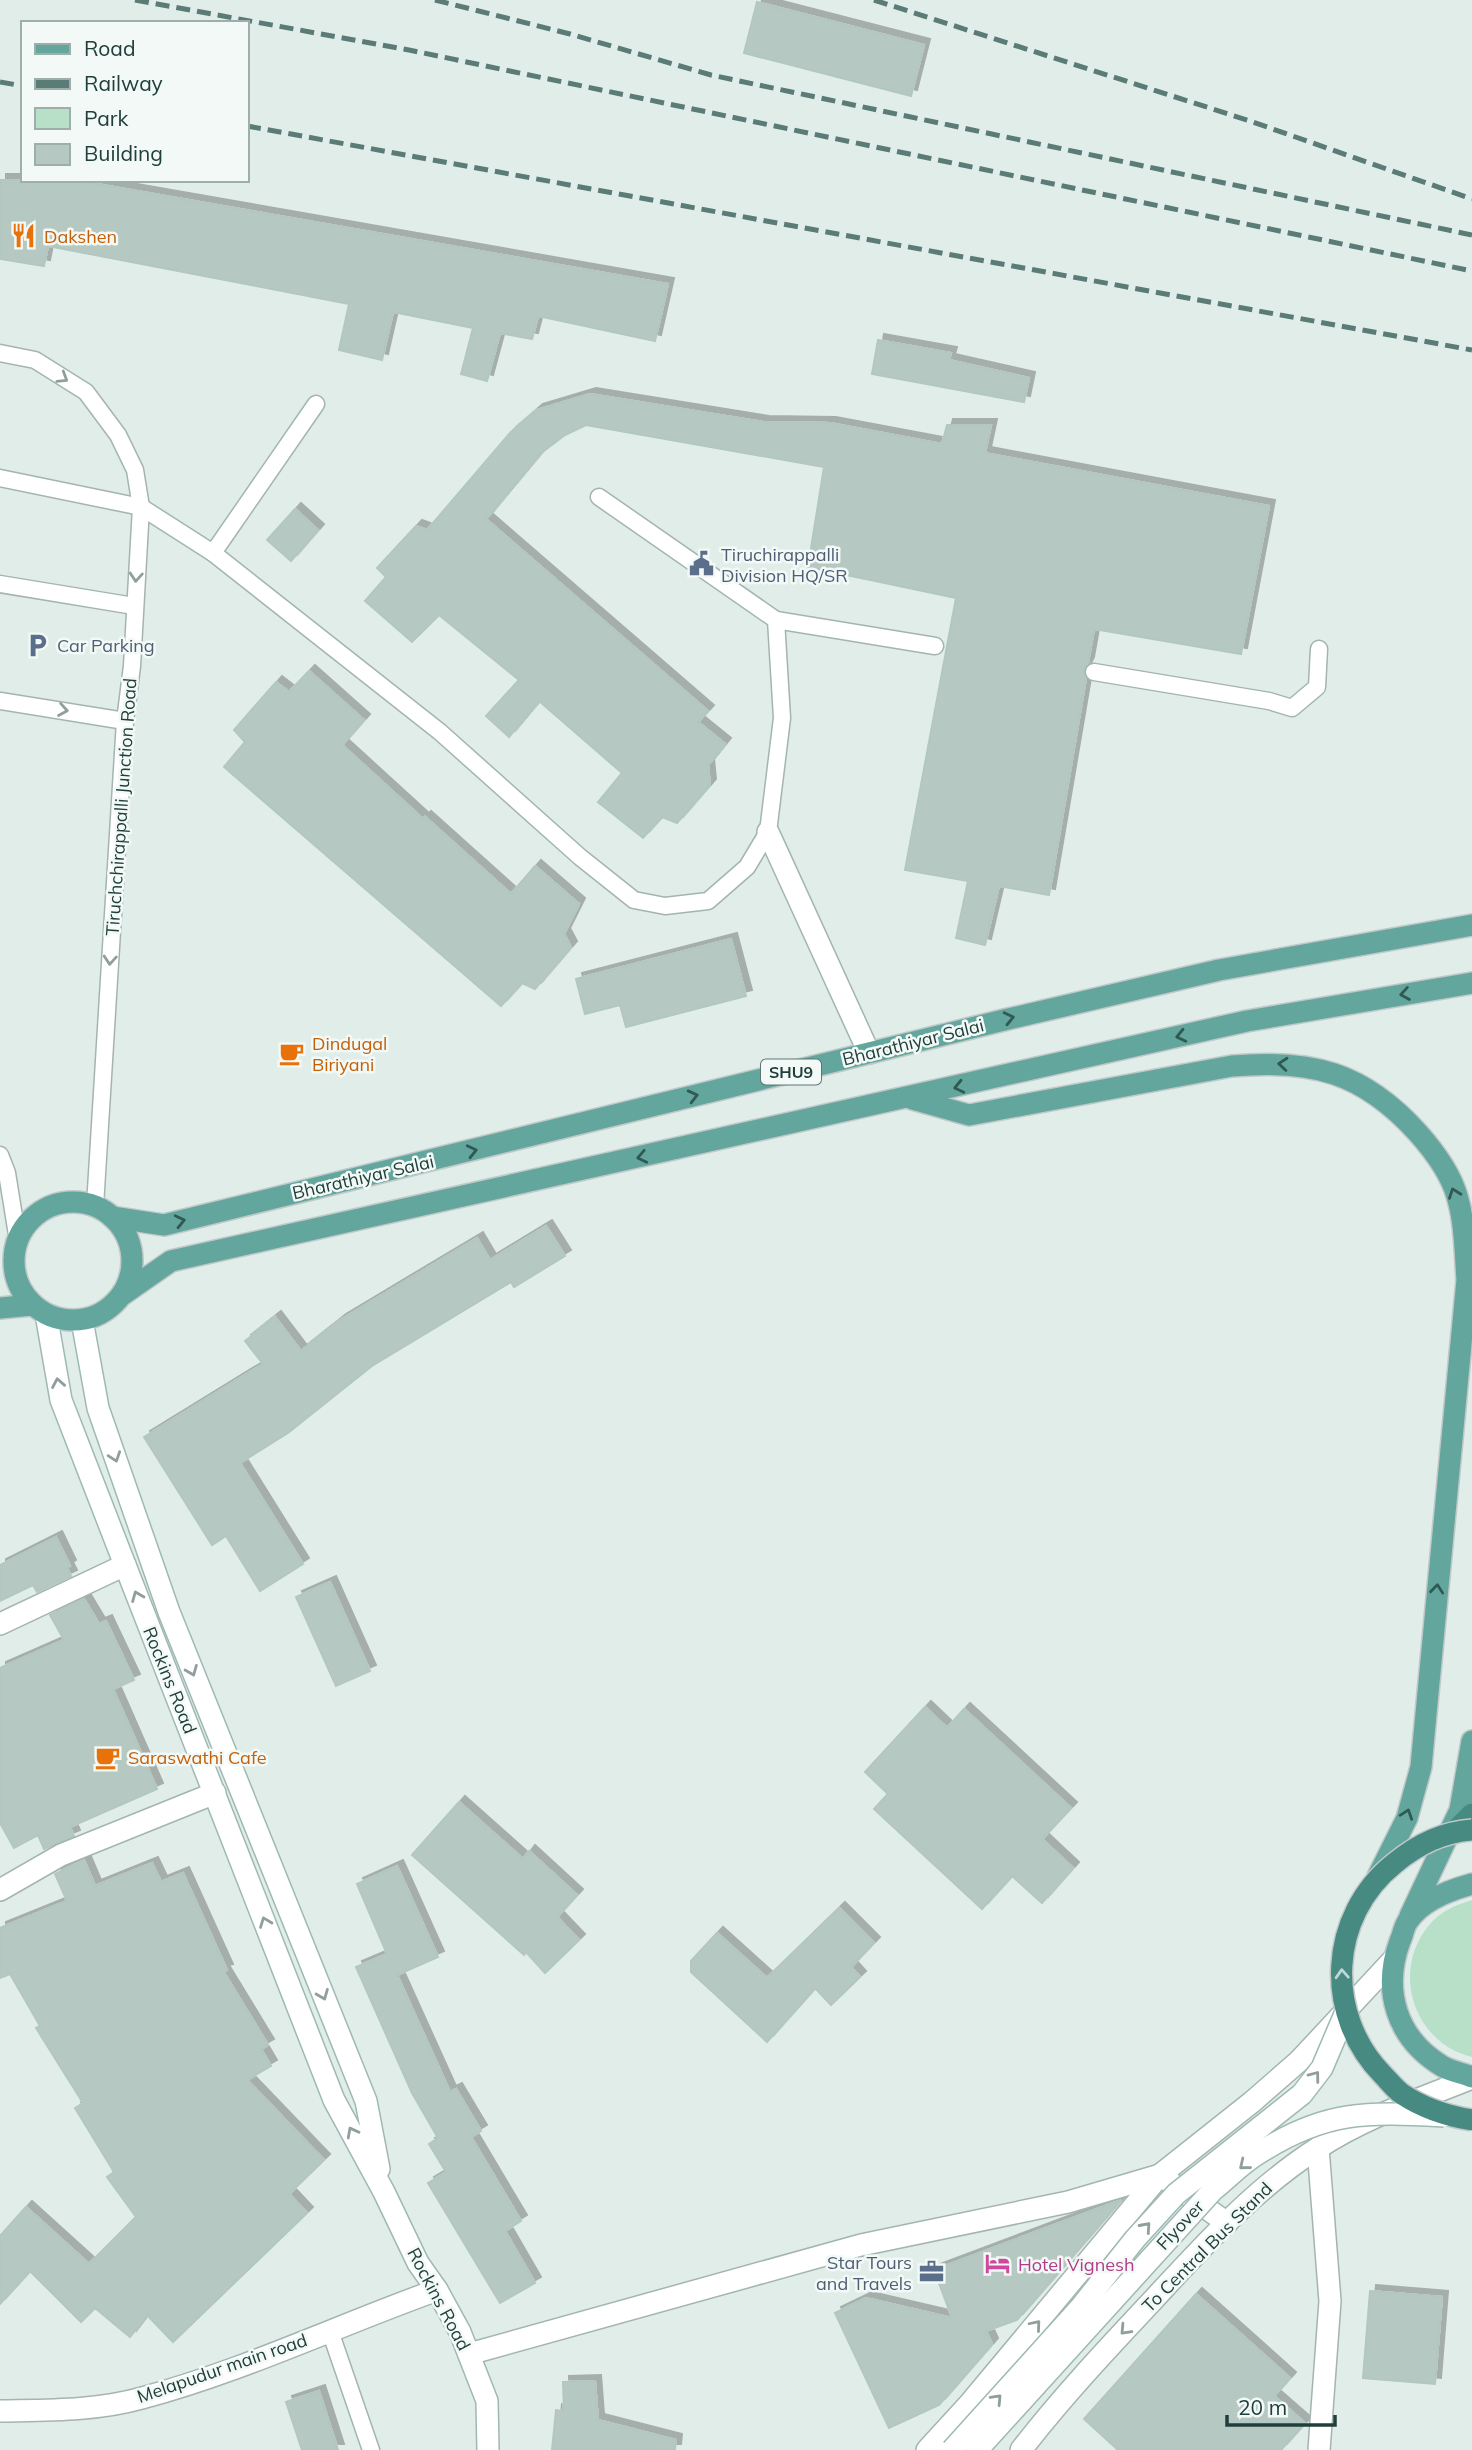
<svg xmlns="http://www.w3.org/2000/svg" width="1472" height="2450" viewBox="0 0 1472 2450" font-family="Mulish,sans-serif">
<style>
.green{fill:#b8e0c8}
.building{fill:#b6c8c2;stroke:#b3c7c1;stroke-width:2;filter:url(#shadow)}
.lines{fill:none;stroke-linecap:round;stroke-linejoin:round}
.service-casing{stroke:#a3b5b1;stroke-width:19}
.minor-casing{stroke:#a3b5b1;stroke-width:24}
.tertiary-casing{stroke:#a3b5b1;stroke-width:24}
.secondary-casing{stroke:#9eb9b3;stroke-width:24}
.primary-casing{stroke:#c1c9c8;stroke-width:24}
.trunk-casing{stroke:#c1c9c8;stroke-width:24}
.service{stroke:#fff;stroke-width:16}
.minor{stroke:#fff;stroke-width:21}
.tertiary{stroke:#fff;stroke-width:21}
.secondary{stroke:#fff;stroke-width:21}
.primary{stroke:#62a69d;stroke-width:21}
.trunk{stroke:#468a82;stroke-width:21}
.rail{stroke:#5a7b76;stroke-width:5;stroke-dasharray:14 7;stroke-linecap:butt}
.secondary-bridge-casing{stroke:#9eb9b3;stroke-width:24;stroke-linecap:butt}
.trunk-bridge-casing{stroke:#c1c9c8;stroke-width:24;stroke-linecap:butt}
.secondary-bridge{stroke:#fff;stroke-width:21}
.trunk-bridge{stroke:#468a82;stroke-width:21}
.oneway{stroke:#909f9d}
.oneway2{stroke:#305954}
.oneway3{stroke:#bed8d3}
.labels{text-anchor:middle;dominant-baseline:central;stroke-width:5;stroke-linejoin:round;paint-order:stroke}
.shield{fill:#f2f9f6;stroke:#5f7773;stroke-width:2}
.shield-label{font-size:16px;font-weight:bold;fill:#203f3b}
.food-label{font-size:18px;fill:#c56008;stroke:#f2f9f6;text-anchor:start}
.service-label{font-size:18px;fill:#4e5e75;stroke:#f2f9f6;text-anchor:start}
.street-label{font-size:18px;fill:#203f3b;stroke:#f2f9f6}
.hotel-label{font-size:18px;fill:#b23c85;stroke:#f2f9f6;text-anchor:start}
</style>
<defs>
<filter id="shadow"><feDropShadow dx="6" dy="-6" stdDeviation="0" flood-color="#0004"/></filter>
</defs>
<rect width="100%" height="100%" fill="#e1ede9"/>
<path class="green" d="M1472,1900V2057C1413,2043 1390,1970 1430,1924C1441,1911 1456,1905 1472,1900Z"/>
<g class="building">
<path d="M757,2L924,45L911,96L744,53Z"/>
<path d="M0,180H74L668,284L655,341L538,316L532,339L500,333L487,381L461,374L473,328L393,312L382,360L339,350L349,304L48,246L44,266L0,259Z"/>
<path d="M878,340L951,353L949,360L1029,378L1024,402L872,374Z"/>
<path d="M590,394L763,422L830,423L942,444L947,425H991L985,453L1269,506L1241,654L1094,629L1088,663L1084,671L1086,678L1049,895L999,886L985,945L956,938L968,881L905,870L956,598L808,567L824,467L586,425L565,435L540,454L486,519L708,711L698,722L725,744L708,765L710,785L677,823L662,817L643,838L598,802L622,773L539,701L509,737L486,716L519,680L439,615L412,642L365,601L386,577L377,568L416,526L427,530L510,433L537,410Z"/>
<path d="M295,509L318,530L291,561L267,540Z"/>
<path d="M309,671L364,720L342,745L423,819L425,817L511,894L535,866L579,904L564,934L571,947L535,989L522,983L501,1006L224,767L245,742L234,730L276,682L289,692Z"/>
<path d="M731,939L746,996L626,1027L620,1005L585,1014L576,979Z"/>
<path d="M546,1226L565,1256L514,1287L511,1282L372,1366L288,1433L240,1463L303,1564L260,1591L226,1536L212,1545L144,1437L263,1364L245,1341L275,1317L301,1351L340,1320L477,1238L490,1260Z"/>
<path d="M56,1537L70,1566L67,1568L71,1576L37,1592L33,1585L0,1601V1565Z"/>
<path d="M330,1582L370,1671L336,1686L296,1597Z"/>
<path d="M84,1599L99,1624L106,1621L134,1680L113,1689L157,1789L70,1827L74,1836L44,1849L38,1835L14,1848L0,1823V1668L64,1640L50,1615Z"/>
<path d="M925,1707L947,1728L964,1709L1071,1808L1042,1839L1073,1868L1042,1903L1012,1876L982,1909L874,1809L888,1794L865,1772Z"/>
<path d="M459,1802L523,1859L529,1851L577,1895L557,1917L579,1940L545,1973L526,1952L524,1955L412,1855Z"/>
<path d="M84,1860L95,1886L152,1863L161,1882L183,1873L227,1970L223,1971L268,2045L261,2049L271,2066L247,2080L324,2160L289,2194L307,2213L173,2342L147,2315L130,2337L95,2308L81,2322L30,2271L0,2304V2236L26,2207L89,2264L136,2217L107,2177L114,2172L75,2108L83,2103L36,2028L40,2026L10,1974L0,1978V1928L67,1901L55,1874Z"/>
<path d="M397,1866L438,1957L397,1975L450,2092L456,2089L481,2131L471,2137L521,2221L505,2231L535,2283L500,2303L428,2183L446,2172L429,2144L438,2138L412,2093L356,1967L387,1954L357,1884Z"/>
<path d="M839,1908L874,1943L851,1967L860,1977L831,2005L815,1988L767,2042L691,1972V1961L717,1933L767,1978Z"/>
<path d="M1121,2200L1017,2320L986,2331L992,2344L939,2405L889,2428L835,2313L866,2298L952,2318L934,2270Z"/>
<path d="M1370,2291L1442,2297L1435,2384L1363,2378Z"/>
<path d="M1196,2294L1290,2378L1274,2396L1305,2423L1281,2450H1118L1084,2419Z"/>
<path d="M595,2381L598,2420L676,2440L675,2450H552L556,2410L564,2411L563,2382Z"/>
<path d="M319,2391L338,2450H302L286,2402Z"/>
</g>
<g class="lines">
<defs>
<g id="service">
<path d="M0,353L35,360L86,392L118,435L135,470L141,507L132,666L125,721L95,1206"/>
<path d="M0,478L141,507L213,553L316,404"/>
<path d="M599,497L776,620"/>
<path d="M213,553L440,732L580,857L634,900L665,906L708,901L747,867L768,832L782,718L776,620L935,646"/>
<path d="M0,584L134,606"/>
<path d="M1094,672L1269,701L1292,708L1317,687L1319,649"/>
<path d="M0,701L125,721"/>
<path d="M0,1155L7,1173L18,1241"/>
<path d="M330,2331L371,2450"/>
</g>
<g id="minor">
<path d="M768,832L869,1053"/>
<path d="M0,1624L125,1565"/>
<path d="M0,1890L61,1855L215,1793"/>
<path d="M1318,2148L1330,2301L1319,2450"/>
<path d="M469,2354L861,2245L1068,2202L1160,2175"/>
</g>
<g id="tertiary">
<path d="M0,2411C48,2410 96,2411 142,2398C243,2371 339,2325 437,2290"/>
<path d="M927,2450L971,2402L1160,2175L1252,2102L1299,2061L1393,1960"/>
<path d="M1021,2450C1062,2397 1108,2348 1154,2299C1204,2245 1255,2188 1318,2148C1365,2117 1420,2099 1472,2078"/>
</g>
<g id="secondary">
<path d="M46,1314L61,1400L125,1565L334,2100L384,2192L418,2263L437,2290L460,2332L487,2401L488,2450"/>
<path d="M82,1320L98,1408L169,1612L366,2101L379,2169"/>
<path d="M1160,2175L1227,2223"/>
</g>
<g id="primary">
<path d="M912,1099L969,1115L1232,1066C1312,1059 1363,1072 1418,1133C1434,1151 1450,1172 1457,1196C1465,1222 1465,1253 1467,1280L1421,1767L1407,1818L1378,1876"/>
<circle cx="73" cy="1261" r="59"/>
<path d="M112,1217L164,1225L1004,1020L1219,970L1472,925"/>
<path d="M122,1295L171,1261L1247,1021L1472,983"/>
<path d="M0,1308L32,1305"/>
<path d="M1472,1884C1450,1890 1421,1901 1408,1921C1404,1926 1403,1935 1400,1941C1382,1990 1396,2038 1442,2066C1450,2071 1462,2073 1472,2077"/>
<path d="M1410,1916L1460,1810L1472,1741"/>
</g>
<path id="trunk" d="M1454,1832L1472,1814"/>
</defs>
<use href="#service" class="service-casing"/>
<use href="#minor" class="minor-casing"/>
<use href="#tertiary" class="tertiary-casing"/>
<use href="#secondary" class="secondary-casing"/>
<use href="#primary" class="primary-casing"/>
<use href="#trunk" class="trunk-casing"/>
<use href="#service" class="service"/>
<use href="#minor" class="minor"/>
<use href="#tertiary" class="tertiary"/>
<use href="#secondary" class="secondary"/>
<use href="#primary" class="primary"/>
<use href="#trunk" class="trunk"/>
<g class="rail">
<path d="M135,0L409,50L1472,271"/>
<path d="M435,0L570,34L711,75L1472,235"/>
<path d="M874,0L1250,121L1472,199"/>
<path d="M0,82L23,86"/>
<path d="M247,126L1472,350"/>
</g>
<defs>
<g id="secondary-bridge">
<path d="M952,2450L1081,2307L1135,2239L1176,2194L1302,2094L1322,2068L1345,2014"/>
<path d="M977,2450L1213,2190C1228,2178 1242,2163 1259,2153C1326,2110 1367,2112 1444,2116"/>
</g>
<path id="trunk-bridge" d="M1472,1830C1443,1832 1417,1845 1395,1863C1328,1916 1324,2015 1383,2075C1389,2081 1395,2089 1402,2094C1423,2108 1447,2116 1472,2120"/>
</defs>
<use href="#secondary-bridge" class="secondary-bridge-casing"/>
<use href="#trunk-bridge" class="trunk-bridge-casing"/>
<use href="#secondary-bridge" class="secondary-bridge"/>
<use href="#trunk-bridge" class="trunk-bridge"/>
</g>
<defs><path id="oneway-chevron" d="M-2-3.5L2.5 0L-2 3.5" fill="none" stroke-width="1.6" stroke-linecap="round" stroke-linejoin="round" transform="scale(1.75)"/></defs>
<g class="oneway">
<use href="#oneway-chevron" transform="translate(63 378) rotate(32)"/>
<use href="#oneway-chevron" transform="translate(136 577) rotate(94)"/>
<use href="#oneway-chevron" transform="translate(63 710) rotate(10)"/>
<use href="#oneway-chevron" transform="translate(110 960) rotate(94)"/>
<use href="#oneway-chevron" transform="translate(58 1383) rotate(-100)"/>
<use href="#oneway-chevron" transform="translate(115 1457) rotate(71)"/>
<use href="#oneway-chevron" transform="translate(137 1596) rotate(-112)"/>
<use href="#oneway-chevron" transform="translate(192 1671) rotate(68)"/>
<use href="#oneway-chevron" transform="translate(265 1922) rotate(-111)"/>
<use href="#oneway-chevron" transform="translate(323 1995) rotate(68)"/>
<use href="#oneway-chevron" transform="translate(1315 2076) rotate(-53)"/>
<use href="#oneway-chevron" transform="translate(352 2132) rotate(-118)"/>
<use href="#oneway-chevron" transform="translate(1244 2165) rotate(141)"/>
<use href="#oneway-chevron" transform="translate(1146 2227) rotate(-48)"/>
<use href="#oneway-chevron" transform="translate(1036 2325) rotate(-50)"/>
<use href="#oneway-chevron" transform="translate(1125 2330) rotate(133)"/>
<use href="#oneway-chevron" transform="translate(997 2399) rotate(-47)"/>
</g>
<g class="oneway2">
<use href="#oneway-chevron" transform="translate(1405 994) rotate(170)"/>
<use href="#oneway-chevron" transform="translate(1009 1018) rotate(-13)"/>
<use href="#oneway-chevron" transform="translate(1181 1036) rotate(167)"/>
<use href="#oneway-chevron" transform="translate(1283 1064) rotate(-175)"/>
<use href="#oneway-chevron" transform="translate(959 1087) rotate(167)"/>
<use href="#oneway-chevron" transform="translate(693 1096) rotate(-14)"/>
<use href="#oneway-chevron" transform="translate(472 1151) rotate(-13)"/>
<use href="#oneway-chevron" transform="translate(642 1157) rotate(168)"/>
<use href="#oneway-chevron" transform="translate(1454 1193) rotate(-110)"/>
<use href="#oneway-chevron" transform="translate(180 1221) rotate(-13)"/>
<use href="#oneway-chevron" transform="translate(1437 1589) rotate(-84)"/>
<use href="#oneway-chevron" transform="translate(1407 1814) rotate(-71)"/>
</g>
<use class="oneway3" href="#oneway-chevron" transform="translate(1342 1974) rotate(-93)"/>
<defs>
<symbol id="restaurant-bare" viewBox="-9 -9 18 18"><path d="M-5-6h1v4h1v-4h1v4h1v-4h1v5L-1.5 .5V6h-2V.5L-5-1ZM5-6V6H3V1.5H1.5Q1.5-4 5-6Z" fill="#e8710a" stroke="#f2f9f6" stroke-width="2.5" paint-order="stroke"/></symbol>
<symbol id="civic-bare" viewBox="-9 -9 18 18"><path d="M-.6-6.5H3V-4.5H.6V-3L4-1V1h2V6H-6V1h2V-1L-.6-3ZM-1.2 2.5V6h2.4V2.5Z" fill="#5c6f8a" stroke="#f2f9f6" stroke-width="2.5" paint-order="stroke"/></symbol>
<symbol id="parking-bare" viewBox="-9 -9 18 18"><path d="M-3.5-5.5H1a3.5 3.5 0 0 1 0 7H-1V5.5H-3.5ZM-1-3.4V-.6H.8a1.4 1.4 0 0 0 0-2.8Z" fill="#5c6f8a" stroke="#f2f9f6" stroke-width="2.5" paint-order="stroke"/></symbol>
<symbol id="cafe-bare" viewBox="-9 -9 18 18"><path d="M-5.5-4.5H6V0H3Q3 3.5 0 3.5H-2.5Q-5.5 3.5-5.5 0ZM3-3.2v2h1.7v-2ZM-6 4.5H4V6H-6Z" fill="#e8710a" stroke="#f2f9f6" stroke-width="2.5" paint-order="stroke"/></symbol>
<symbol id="hotel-bare" viewBox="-9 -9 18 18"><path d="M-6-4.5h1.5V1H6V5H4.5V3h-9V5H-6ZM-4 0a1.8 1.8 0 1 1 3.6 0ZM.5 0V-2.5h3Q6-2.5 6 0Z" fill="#d1479c" stroke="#f2f9f6" stroke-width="2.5" paint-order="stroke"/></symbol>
<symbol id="office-bare" viewBox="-9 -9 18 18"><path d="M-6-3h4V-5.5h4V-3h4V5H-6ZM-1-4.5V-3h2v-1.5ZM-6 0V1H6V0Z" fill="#5c6f8a" stroke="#f2f9f6" stroke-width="2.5" paint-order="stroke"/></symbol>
</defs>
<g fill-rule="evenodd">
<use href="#restaurant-bare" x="6" y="218" width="35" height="35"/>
<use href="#civic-bare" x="684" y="546" width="35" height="35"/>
<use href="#parking-bare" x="20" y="628" width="35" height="35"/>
<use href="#cafe-bare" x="274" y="1036" width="35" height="35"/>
<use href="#cafe-bare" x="90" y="1740" width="35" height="35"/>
<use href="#hotel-bare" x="980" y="2246" width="35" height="35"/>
<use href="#office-bare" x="914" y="2254" width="35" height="35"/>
</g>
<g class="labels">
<rect class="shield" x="761" y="1059.5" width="60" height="25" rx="5"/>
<g class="shield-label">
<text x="791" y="1072">SHU9</text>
</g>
<g class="food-label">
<text x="44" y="236">Dakshen</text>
<text x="312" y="1043">Dindugal<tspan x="312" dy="21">Biriyani</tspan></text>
<text x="128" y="1757">Saraswathi Cafe</text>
</g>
<g class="service-label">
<text x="721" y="554">Tiruchirappalli<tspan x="721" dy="21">Division HQ/SR</tspan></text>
<text x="57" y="645">Car Parking</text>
<text x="912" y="2262" text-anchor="end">Star Tours<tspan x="912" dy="21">and Travels</tspan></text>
</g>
<g class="street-label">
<text transform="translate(121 807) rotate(-86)">Tiruchchirappalli Junction Road</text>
<text transform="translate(913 1042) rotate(-14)">Bharathiyar Salai</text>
<text transform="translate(363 1177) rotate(-13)">Bharathiyar Salai</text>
<text transform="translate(170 1680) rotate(68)">Rockins Road</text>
<text transform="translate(1180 2225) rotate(-47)">Flyover</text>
<text transform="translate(1207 2247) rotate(-45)">To Central Bus Stand</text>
<text transform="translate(439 2299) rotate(62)">Rockins Road</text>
<text transform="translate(222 2368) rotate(-19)">Melapudur main road</text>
</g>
<g class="hotel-label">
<text x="1018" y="2264">Hotel Vignesh</text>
</g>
</g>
<rect x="21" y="21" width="228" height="161" fill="#f2f9f6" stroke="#9eafab" stroke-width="2"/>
<rect x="35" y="44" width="35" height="10" fill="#62a69d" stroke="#9eafab" stroke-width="2"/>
<text x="84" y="56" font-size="21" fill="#203f3b">Road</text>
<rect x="35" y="79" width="35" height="10" fill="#5a7b76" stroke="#9eafab" stroke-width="2"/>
<text x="84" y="91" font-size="21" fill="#203f3b">Railway</text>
<rect x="35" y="108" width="35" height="21" fill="#b8e0c8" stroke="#9eafab" stroke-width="2"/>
<text x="84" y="126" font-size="21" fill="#203f3b">Park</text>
<rect x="35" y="144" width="35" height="21" fill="#b6c8c2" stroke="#9eafab" stroke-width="2"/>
<text x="84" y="161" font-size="21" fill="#203f3b">Building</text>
<path d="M1227 2415v10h108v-10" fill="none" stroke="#203f3b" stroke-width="3.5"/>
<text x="1238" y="2415" font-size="21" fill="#203f3b" stroke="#f2f9f6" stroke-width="5" paint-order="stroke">20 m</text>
</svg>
